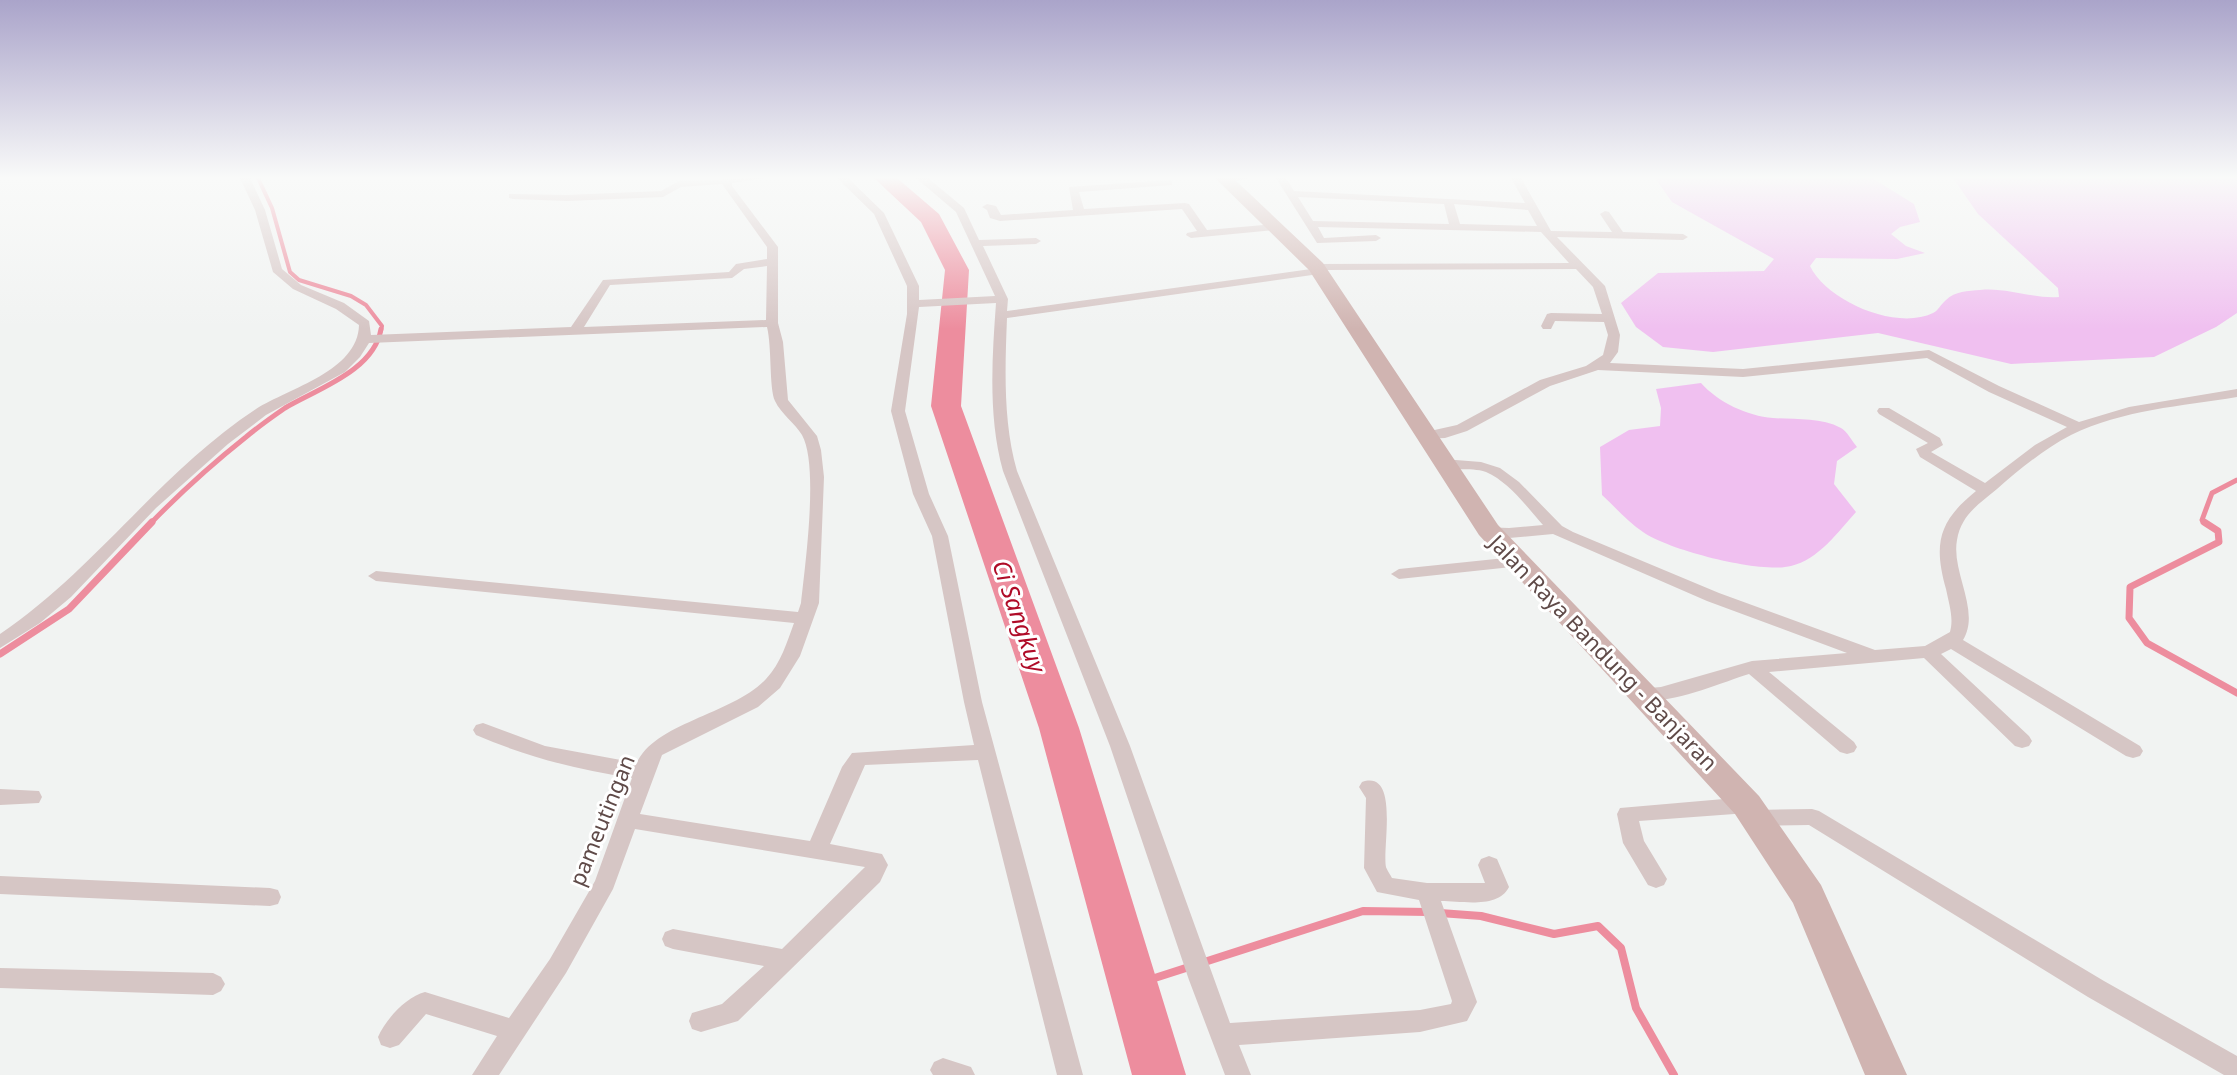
<svg xmlns="http://www.w3.org/2000/svg" width="2237" height="1075" viewBox="0 0 2237 1075" font-family="'Noto Sans',sans-serif">
<style>
.green{fill:#f0c0f0}
.lines{fill:none;stroke-linecap:round;stroke-linejoin:round}
.stream-far3{stroke:#ed8d9e;stroke-width:4}
.stream-far2{stroke:#ed8d9e;stroke-width:5}
.stream-far1{stroke:#ed8d9e;stroke-width:7}
.stream{stroke:#ed8d9e;stroke-width:8}
.river{fill:#ed8d9e;fill-rule:evenodd}
.minor{fill:#d6c6c5;fill-rule:evenodd}
.primary{fill:#d0b4b1;fill-rule:evenodd}
.labels{text-anchor:middle;dominant-baseline:central;stroke-width:6;stroke-linejoin:round;paint-order:stroke}
.street-label{font-size:22px;fill:#5f4a48;stroke:#fff}
.water-label{font-size:24px;font-style:italic;fill:#af0b27;stroke:#fff}
</style>
<rect width="100%" height="100%" fill="#f1f3f2"/>
<g class="green">
<path d="M1655,178H1872L1914,204L1920,222L1900,227L1891,234L1906,246L1925,253L1897,259L1816,258L1810,266C1827,301 1896,331 1933,313C1938,311 1941,304 1946,300C1955,291 1968,291 1980,290C2006,287 2033,299 2059,297L2058,288L1978,214L1953,178H2237V313L2216,327L2154,357L2011,364L1878,333L1713,352L1663,347L1636,327L1621,303L1658,273L1764,271L1774,259L1672,202Z"/>
<path d="M1701,383C1718,402 1747,416 1773,418C1795,420 1820,417 1841,428C1847,431 1852,441 1857,447L1837,461L1834,484L1856,512C1839,531 1818,560 1791,566C1761,574 1668,550 1643,532C1628,522 1615,507 1602,495L1600,447L1629,430L1660,426L1661,408L1656,389Z"/>
</g>
<g class="lines">
<path class="stream-far3" d="M258,178L272,208L290,272L299,280L351,296L366,305L382,326L381,331"/>
<g class="stream-far2">
<path d="M150,524C180,493 212,464 246,437C258,427 272,417 285,408C317,389 374,371 381,329"/>
<path d="M2207,524L2202,520L2212,493L2237,480"/>
</g>
<g class="stream-far1">
<path d="M2204,522L2218,531L2219,542L2130,587L2129,618L2147,643L2237,693"/>
<path d="M0,654L69,609L152,522"/>
</g>
<g class="stream">
<path d="M1440,913L1481,916L1554,934L1598,926L1621,948L1636,1008L1674,1075"/>
<path d="M1133,985L1363,911L1428,912"/>
</g>
<path class="river" d="M874,178H897L939,214L969,270L961,406L1079,728L1186,1075H1132L1039,728L931,406L945,270L921,222Z"/>
<g class="minor">
<path d="M240,178H250L265,210L282,269L301,285L344,303L369,321L371,335L571,327L603,280L729,272L736,264L767,259V247L722,184L681,187L663,197L567,201L513,199L509,198V194L567,195L661,191L679,181L766,178L732,183V186L778,247V323L783,342L788,400L817,436L821,450L824,477L819,603L800,656L780,688L758,707L662,755L640,814L810,841L842,767L852,753L974,745L964,702L932,536L913,494L891,411L907,314V286L874,214L837,178H848L884,213L919,286V300L995,296L956,212L916,178H928L964,208L979,240L1036,238L1041,241L1036,244L983,246L1008,299L1007,311L1311,269L1312,265L1316,264L1569,263L1541,232L1318,227L1324,238L1376,235L1381,238L1376,241L1317,243L1276,178H1286L1294,191L1525,203L1511,178H1521L1551,231L1612,232L1600,214L1605,211L1609,212L1623,232L1683,234L1688,237L1683,240L1557,237L1605,286L1620,335L1618,352L1610,363L1743,369L1929,350L1999,386L2079,422L2129,407L2237,389V397C2182,406 2122,410 2071,435C2044,449 2020,469 1997,489C1979,504 1961,515 1957,540C1951,572 1981,611 1963,640L2140,746L2143,751L2140,756L2133,758L2126,756L1951,649L1941,654L2029,736L2032,741L2029,746L2022,748L2015,746L1924,658L1769,672L1854,742L1857,747L1854,752L1847,754L1840,752L1749,674C1720,683 1666,707 1637,699L1635,694L1637,689L1661,687L1752,661L1847,653L1707,601L1553,534L1509,538L1482,533L1480,530L1482,527L1509,528L1543,525C1527,507 1509,482 1486,472C1470,466 1449,474 1436,463L1443,459L1481,462L1500,468L1519,482L1562,526L1573,532L1719,593L1875,650L1925,646L1950,632C1954,618 1949,604 1946,589C1933,543 1939,521 1976,491L1920,457L1916,449L1928,443L1879,414L1877,411L1879,408H1889L1940,438L1943,445L1931,452L1985,483L2035,445L2067,427L1989,392L1927,358L1743,377L1598,370L1550,386L1467,431L1445,438L1421,439L1419,436L1421,433L1457,425L1540,380L1586,366L1603,355L1608,335L1604,322L1555,321L1551,329H1543L1541,326L1547,314L1551,313L1602,314L1593,287L1576,269L1324,270L1319,274L1007,318C1005,369 1003,422 1017,471L1130,746L1230,1023L1420,1010L1451,1004L1452,1001L1419,900L1377,892L1364,868L1366,798L1359,787L1362,782C1400,769 1382,848 1386,867C1386,868 1391,876 1392,878L1427,883H1485L1478,865L1481,859L1489,856L1497,859L1509,887C1498,909 1462,901 1441,901L1477,1002L1467,1021L1420,1032L1239,1045L1251,1075H1225L1189,980L1110,746L1003,471C988,417 992,359 996,303L919,307L905,411L929,494L948,536L982,702L1083,1075H1057L978,760L865,765L830,844L882,854L888,865L880,882L738,1021L701,1032L692,1029L689,1021L692,1013L722,1004L764,966L673,949L665,946L662,939L665,932L673,929L782,949L865,867L635,829L613,889L566,973L499,1075H472L497,1036L426,1014L399,1045L390,1048L381,1045L378,1037C386,1019 406,997 425,992L509,1018L550,959L595,881L632,778C578,770 527,757 476,735L473,730L476,725L483,723L545,746L637,763C654,723 734,714 766,679C781,663 787,642 794,623L376,581L368,576L376,571L798,612L801,603C805,566 819,465 802,435C795,423 781,414 775,401C769,388 772,347 767,327L369,343L360,357L345,372L266,415L228,444L156,508L71,597L40,623L0,648V634C95,570 160,472 256,409C289,388 358,371 359,325L336,309L293,289L273,272L255,210ZM1298,197L1444,204L1449,224L1313,221ZM1454,204L1528,210L1537,226L1460,224ZM767,266L766,320L584,327L610,285L732,278L744,269Z"/>
<path d="M1224,178H1249L1226,184L1221,181Z"/>
<path d="M1169,180L1172,181V185L1079,192L1084,209L1185,203L1189,204L1207,230L1274,224L1279,227L1274,230L1191,238L1186,235L1187,233L1197,231L1182,209L1000,221L990,218L987,210L982,207L987,204L996,206L1001,215L1073,210L1069,187Z"/>
<path d="M1515,557L1521,558L1523,562L1521,566L1399,579L1391,574L1399,569Z"/>
<path d="M0,789L39,791L42,797L39,803L0,805Z"/>
<path d="M1747,797L1754,799L1757,805L1754,810L1812,809L1819,811L2104,981L2237,1056V1075H2224L2088,997L1809,825L1756,826L1749,824L1746,818L1748,813L1639,821L1644,841L1667,879L1664,885L1656,888L1648,885L1623,843L1617,814L1620,808Z"/>
<path d="M0,876L270,888L278,890L281,897L278,904L270,906L0,894Z"/>
<path d="M0,968L213,973L221,977L225,984L221,991L213,995L0,988Z"/>
<path d="M943,1058L971,1067L975,1075H933L930,1070L934,1062Z"/>
</g>
<path class="primary" d="M1215,178H1233L1323,263L1498,525L1759,796L1821,885L1907,1075H1865L1793,903L1735,814L1479,535L1309,270Z"/>
</g>
<linearGradient id="sky" x2="0" y2="1"><stop stop-color="#aaa4ca"/><stop offset="0.54" stop-color="#f9faf9"/><stop offset="1" stop-color="#f9faf9" stop-opacity="0"/></linearGradient>
<rect width="2237" height="329" fill="url(#sky)"/>
<g class="labels">
<g class="street-label">
<text transform="translate(1604 652) rotate(46)">Jalan Raya Bandung - Banjaran</text>
<text transform="translate(601 820) rotate(-68)">pameutingan</text>
</g>
<g class="water-label">
<text transform="translate(1020 616) rotate(71)">Ci Sangkuy</text>
</g>
</g>
</svg>
